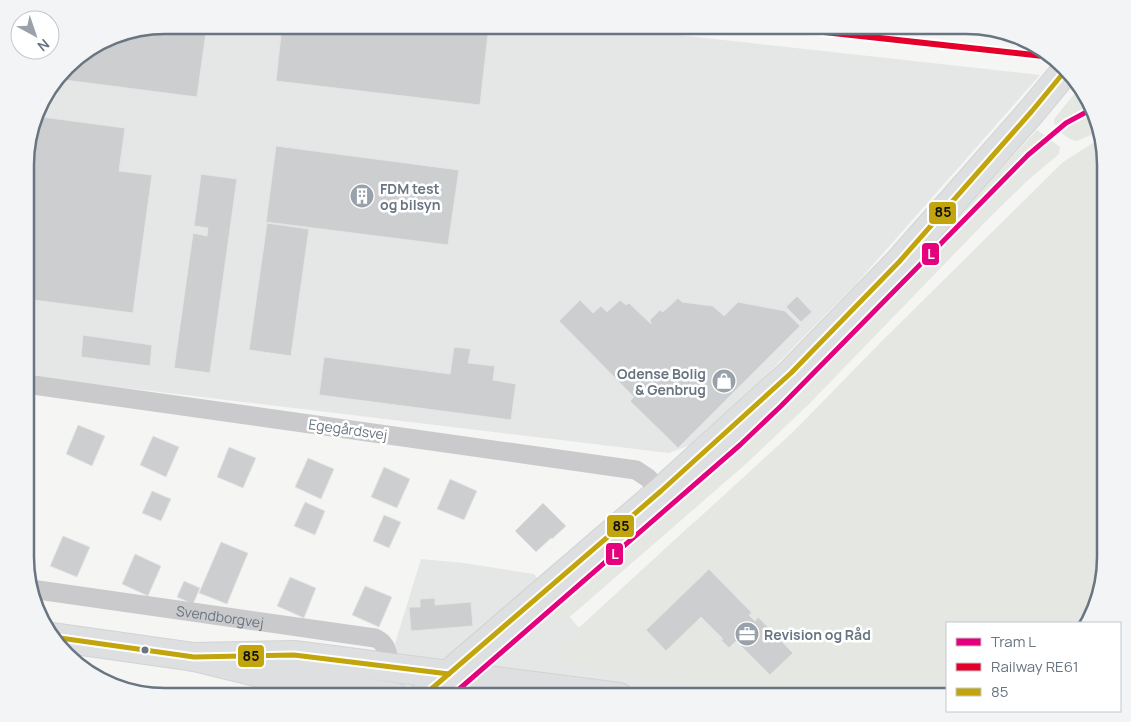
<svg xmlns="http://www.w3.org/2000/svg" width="1131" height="722" viewBox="0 0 1131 722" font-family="Manrope,sans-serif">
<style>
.built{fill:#e5e7e7}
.green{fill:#e4e7e2}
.building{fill:#cdcecf;stroke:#e4e4e4}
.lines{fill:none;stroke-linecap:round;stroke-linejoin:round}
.secondary-casing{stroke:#d2d3d3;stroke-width:30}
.street{stroke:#cacacc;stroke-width:19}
.secondary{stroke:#dedfe0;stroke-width:28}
.bus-1-casing{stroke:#fff;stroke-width:9}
.bus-1{stroke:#c2a50d;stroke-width:5}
.rail-1-casing{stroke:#fff;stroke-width:10}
.rail-1{stroke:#e4002b;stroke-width:6}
.tram-1-casing{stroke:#fff;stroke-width:9}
.tram-1{stroke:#e5007d;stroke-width:5}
.bus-dot{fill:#687582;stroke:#fff;stroke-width:2}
.labels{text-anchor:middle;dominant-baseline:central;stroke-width:5;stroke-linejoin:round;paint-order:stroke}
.poi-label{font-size:14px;font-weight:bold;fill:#687582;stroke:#fff;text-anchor:start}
.street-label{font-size:14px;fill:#687582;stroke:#fff}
.rim{fill:none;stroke:#687582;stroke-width:2.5}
.line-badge{stroke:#fff;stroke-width:2}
.badge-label{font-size:14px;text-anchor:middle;font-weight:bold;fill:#fff}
.pale-badge-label{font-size:14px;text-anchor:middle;font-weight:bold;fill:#111}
</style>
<rect width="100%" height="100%" fill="#f5f5f4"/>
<g class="built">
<path d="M165,25H589L1040,75L856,284L701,441L669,453L26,376V147L40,103L72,60L111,36Z"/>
<path d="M694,522L799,697H337L393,650L421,559L464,563L534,574L579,628Z"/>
</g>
<g class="green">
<path d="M1080,87L1087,95L1099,132L1076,141C1067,139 1053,128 1054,119Z"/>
<path d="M1037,130L1060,147L1059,154L1027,181L989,218L809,404L747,463L557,628L542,611L859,318L964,209Z"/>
<path d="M1101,141L1106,155V566L1086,623H947V697H761L556,663L560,645L793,432L881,342L1063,162L1093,143Z"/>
</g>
<g class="building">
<path d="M165,25H207L197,97L57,79L72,60L111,36Z"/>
<path d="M282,25H489L480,105L276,81Z"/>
<path d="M35,116L125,128L119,171L152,175L133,313L26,299V147Z"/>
<path d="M276,146L459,170L448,245L266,222Z"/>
<path d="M201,174L237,179L210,373L174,368L193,233L207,236L208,228L194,226Z"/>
<path d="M267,223L309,229L291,356L249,350Z"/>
<path d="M797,296L812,312L801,322L786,307Z"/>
<path d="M678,298L682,302L713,306L724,316L738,302L785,311L800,326L678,448L630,401L634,397L559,321L580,300L593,313L601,306L607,312L620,300L626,305L629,303L651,324L650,320L660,310L663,312Z"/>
<path d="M83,335L152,345L150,366L81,357Z"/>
<path d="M454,347L471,349L468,363L495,366L493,380L516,384L511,420L319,395L324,357L450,374Z"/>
<path d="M78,425L105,436L92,466L66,454Z"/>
<path d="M153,436L179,447L166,477L140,465Z"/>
<path d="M229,447L256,458L243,488L217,477Z"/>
<path d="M308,458L334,469L321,499L295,487Z"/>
<path d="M384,467L410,479L397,508L371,497Z"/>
<path d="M450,479L477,491L464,520L437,509Z"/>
<path d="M152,491L171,499L161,521L142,513Z"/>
<path d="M305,502L325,511L315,535L294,526Z"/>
<path d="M543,503L566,526L552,539L551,538L536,552L515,531Z"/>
<path d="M384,515L401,522L389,548L373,541Z"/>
<path d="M63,536L90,547L77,577L50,566Z"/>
<path d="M221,542L248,553L227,604L199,593Z"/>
<path d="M135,554L161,566L148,596L122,584Z"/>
<path d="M709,569L752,613L749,615L755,621L758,617L793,653L770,675L736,641L729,648L721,640L723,639L701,617L666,651L646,630Z"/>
<path d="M290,577L316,588L304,618L277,606Z"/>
<path d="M184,581L200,588L193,604L177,597Z"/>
<path d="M365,586L392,597L379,627L352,615Z"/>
<path d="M435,598V605L471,602L473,626L411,631L409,607H420V599Z"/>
</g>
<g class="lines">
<defs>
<g id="secondary">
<path d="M53,637L194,657L289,680L395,697"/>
<path d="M194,657L294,655L619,697"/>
<path d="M422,697L661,491L791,373L899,262L1032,111L1065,71"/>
</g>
</defs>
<use href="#secondary" class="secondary-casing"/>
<g class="street">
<path d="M26,384L636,470L648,478L661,491"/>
<path id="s1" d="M31,589L375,638C387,643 389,654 388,666"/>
</g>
<use href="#secondary" class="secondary"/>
<defs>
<g id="bus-1">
<path d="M53,637L194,657L294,655L449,674"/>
<path d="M422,697L661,491L791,373L899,262L1032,111L1065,71"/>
</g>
</defs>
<use href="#bus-1" class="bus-1-casing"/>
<use href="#bus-1" class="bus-1"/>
<defs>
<path id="rail-1" d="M761,25L1052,57"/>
</defs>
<use href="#rail-1" class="rail-1-casing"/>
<use href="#rail-1" class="rail-1"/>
<defs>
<path id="tram-1" d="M450,697L740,445L781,406L1028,155L1066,123L1092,109"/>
</defs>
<use href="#tram-1" class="tram-1-casing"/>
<use href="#tram-1" class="tram-1"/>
</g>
<defs>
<symbol id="building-disc" viewBox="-11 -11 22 22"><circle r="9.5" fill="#99a2aa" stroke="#fff"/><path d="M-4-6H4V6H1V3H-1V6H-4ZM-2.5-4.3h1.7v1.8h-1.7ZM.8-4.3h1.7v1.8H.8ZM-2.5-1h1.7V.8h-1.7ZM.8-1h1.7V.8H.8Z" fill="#fff"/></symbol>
<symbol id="shop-disc" viewBox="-11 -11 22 22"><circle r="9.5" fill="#99a2aa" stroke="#fff"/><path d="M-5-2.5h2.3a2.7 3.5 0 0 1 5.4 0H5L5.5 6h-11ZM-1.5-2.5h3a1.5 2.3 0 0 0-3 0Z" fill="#fff"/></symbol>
<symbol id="office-disc" viewBox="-11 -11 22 22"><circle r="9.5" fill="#99a2aa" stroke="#fff"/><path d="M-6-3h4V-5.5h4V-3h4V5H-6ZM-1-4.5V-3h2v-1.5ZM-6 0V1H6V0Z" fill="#fff"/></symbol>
</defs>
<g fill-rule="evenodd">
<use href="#building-disc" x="348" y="182" width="28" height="28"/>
<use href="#shop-disc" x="710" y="367" width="28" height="28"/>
<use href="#office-disc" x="733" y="620" width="28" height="28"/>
</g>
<circle class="bus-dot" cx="145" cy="650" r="4.5"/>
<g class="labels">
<g class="poi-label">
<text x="380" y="188">FDM test<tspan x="380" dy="16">og bilsyn</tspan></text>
<text x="706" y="373" text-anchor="end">Odense Bolig<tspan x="706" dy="16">&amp; Genbrug</tspan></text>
<text x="764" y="634">Revision og Råd</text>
</g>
<g class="street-label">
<text transform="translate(348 429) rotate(8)">Egegårdsvej</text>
<text stroke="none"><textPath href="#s1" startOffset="191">Svendborgvej</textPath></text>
</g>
</g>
<path d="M0 0H1131V722H0ZM165 34H966A131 131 0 0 1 1097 165V557A131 131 0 0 1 966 688H165A131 131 0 0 1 34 557V165A131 131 0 0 1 165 34Z" fill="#f3f4f5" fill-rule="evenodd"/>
<path class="rim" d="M165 34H966A131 131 0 0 1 1097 165V557A131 131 0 0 1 966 688H165A131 131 0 0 1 34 557V165A131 131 0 0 1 165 34Z"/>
<g class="line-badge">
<rect x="928" y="201" width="29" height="24" rx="5" fill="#c2a50d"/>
<rect x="921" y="242" width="19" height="24" rx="5" fill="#e5007d"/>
<rect x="606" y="514" width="29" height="24" rx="5" fill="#c2a50d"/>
<rect x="605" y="542" width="19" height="24" rx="5" fill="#e5007d"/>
<rect x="237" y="644" width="28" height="24" rx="5" fill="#c2a50d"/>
</g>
<g class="badge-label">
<text x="931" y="259">L</text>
<text x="615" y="559">L</text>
</g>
<g class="pale-badge-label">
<text x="943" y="217">85</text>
<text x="621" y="531">85</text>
<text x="251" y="661">85</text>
</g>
<rect x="946" y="622" width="175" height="90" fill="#ffffff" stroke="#c3c8cd"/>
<rect x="956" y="638" width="25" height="8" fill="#e5007d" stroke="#c3c8cd"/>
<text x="991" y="647" font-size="15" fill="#687582">Tram L</text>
<rect x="956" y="663" width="25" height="8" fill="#e4002b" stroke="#c3c8cd"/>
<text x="991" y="672" font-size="15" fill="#687582">Railway RE61</text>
<rect x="956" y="688" width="25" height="8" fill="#c2a50d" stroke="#c3c8cd"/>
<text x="991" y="697" font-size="15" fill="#687582">85</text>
<g transform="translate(35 35) rotate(140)"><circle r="24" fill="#ffffff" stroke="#c3c8cd"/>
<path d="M0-4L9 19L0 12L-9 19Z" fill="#99a2aa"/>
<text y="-8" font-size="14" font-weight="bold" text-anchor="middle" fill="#687582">N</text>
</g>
</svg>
